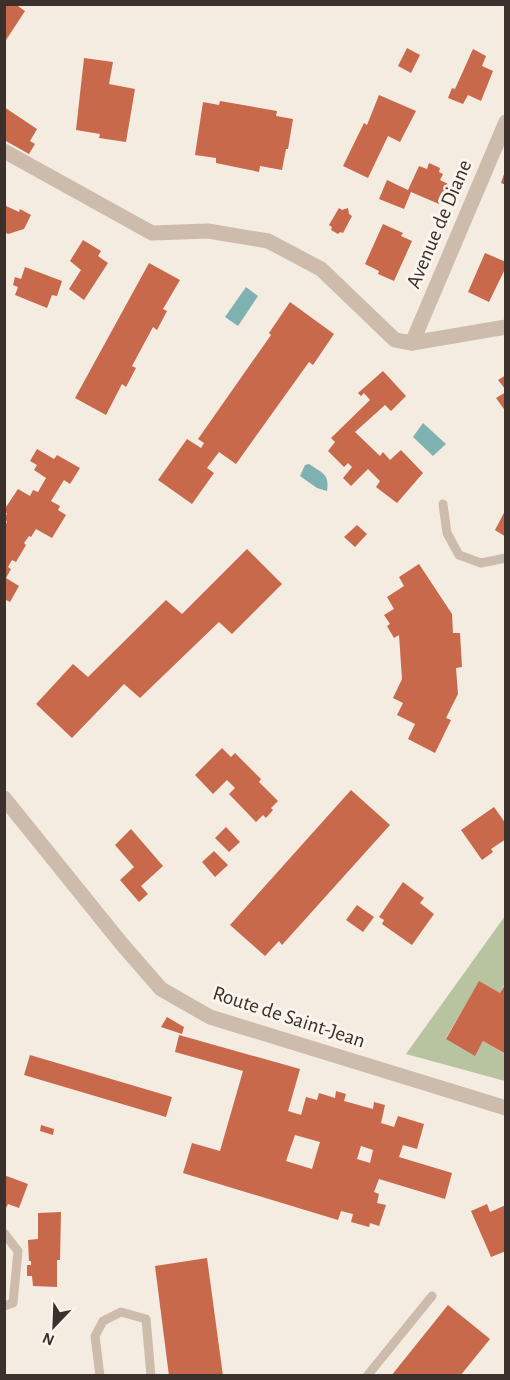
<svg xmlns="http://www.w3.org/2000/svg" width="510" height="1380" viewBox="0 0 510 1380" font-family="'Alegreya Sans',sans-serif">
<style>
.green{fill:#b8c4a0}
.water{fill:#7fb0b2}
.building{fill:#c8694b;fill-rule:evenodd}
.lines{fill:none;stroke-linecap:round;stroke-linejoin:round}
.service{stroke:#cdbbac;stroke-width:9}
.minor{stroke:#cdbbac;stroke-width:15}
.tertiary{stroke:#cdbbac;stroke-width:15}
.labels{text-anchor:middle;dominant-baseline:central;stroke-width:6;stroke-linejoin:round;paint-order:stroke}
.street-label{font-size:21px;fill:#3b302b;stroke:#fbf5ee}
</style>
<rect width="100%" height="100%" fill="#f4ebe1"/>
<path class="green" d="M505,916V983L500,993L479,982L446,1038L475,1055L483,1041L505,1054V1081L406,1054Z"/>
<g class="water">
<path d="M246,287L258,296L238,326L225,317Z"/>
<path d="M423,423L446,444L433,456L413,437Z"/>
<path d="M309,464C322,473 330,474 327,491L317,488L300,476L305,465Z"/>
</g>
<g class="building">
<path d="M4,4H15L25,11L4,43Z"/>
<path d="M407,48L420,55L411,73L398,66Z"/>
<path d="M473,49L486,56L482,66L493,71L481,101L468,95L463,104L448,98L452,88L455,89Z"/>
<path d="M84,58L113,62L109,84L135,89L126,142L99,138L100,134L76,130Z"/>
<path d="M379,95L416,111L400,142L388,136L368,178L343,166L364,123L367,125Z"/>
<path d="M220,101L277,111L276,116L293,119L288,149H286L282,170L260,166L259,172L216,163V158L195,155L203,102L219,105Z"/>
<path d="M4,107L37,129L30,141L35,144L29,154L4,140Z"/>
<path d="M429,163L440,168L439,172L443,174L440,180L448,184L439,204L411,192L404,209L379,199L387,180L408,190L419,166L427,169Z"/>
<path d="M505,171H506V185L501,183Z"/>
<path d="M4,205L19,212L20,209L31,215L24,229L8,234L4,232Z"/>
<path d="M339,208L342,210L348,208L349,214L352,216L343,233L340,232L338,234L331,230L332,227L329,225Z"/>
<path d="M383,224L403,233L401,236L412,241L394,281L378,274L379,271L365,264Z"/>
<path d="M83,240L101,251L98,256L108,263L84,300L69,289L81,270L70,261Z"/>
<path d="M485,253L506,262V267L489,302L468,292Z"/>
<path d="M149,263L180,280L163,309L167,311L157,330L153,327L132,366L136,368L126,387L122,384L106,415L75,398Z"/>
<path d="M25,267L62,281L57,296L52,295L47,308L15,295L18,287L13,285L15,277L21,279Z"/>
<path d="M290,302L334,334L313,365L309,362L236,464L219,452L207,468L214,473L192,504L158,480L187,439L201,448L204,443L198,439L271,335L269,333Z"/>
<path d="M383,371L406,396L391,411L385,405L355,432L380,456L383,452L390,460L401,450L423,473L397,503L376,487L380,481L368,469L351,486L343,478L352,467L348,463L344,467L328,451L335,442L331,438L370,400L364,393L361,396L358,393Z"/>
<path d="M506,375V390L498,380Z"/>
<path d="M506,392V412L496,398Z"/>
<path d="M37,449L54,459L57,455L80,468L70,484L64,480L51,501L60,506L58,510L66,515L52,538L36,529L31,537L29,536L24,543L26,545L16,562L12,560L8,567L11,569L6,578L19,586L10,602L4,599V527L7,522L4,518L7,514L4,510L18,489L30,496L33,490L38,492L46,478L34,470L37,465L30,461Z"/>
<path d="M506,509V537L495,530Z"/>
<path d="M357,525L367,534L355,547L344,537Z"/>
<path d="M247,549L282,584L232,634L219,622L140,698L124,684L72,738L36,704L73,664L88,677L166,600L182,614Z"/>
<path d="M419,564L452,614L453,633H460L462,667L456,668L458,694L446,718L451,720L435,753L408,739L415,724L397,715L403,703L393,698L402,679L399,635L394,638L387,626L390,624L384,615L394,609L387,597L404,586L399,577Z"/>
<path d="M222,748L231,757L235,753L261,779L259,782L278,801L271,808L273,810L266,818L263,815L256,822L229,794L235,788L227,780L213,794L195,775Z"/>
<path d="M351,790L390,825L282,945L279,941L265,956L230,925Z"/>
<path d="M494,807L506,824V839L491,849L493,852L482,860L461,830Z"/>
<path d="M226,827L240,842L229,852L215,838Z"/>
<path d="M131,829L163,866L141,886L148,894L139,902L120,880L134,867L115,845Z"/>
<path d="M214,851L228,865L215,877L202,862Z"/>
<path d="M403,882L424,898L420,903L434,914L412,945L382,924L384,920L379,917Z"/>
<path d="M357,905L374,917L363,932L346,920Z"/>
<path d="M479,981L500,993L506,983L504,1053L483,1041L475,1056L446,1039Z"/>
<path d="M167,1017L184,1027L182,1034L161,1027Z"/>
<path d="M179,1035L300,1069L288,1111L301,1115L306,1097L317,1100L319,1093L335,1098L336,1091L346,1094L344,1101L373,1109L374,1102L385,1105L381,1123L394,1127L398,1116L424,1124L417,1149L403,1145L399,1157L452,1173L445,1199L379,1179L374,1192L379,1194L377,1203L386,1205L379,1226L370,1223L369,1227L351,1222L353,1214L341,1211L338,1220L183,1173L192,1143L220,1151L243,1071L175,1052ZM295,1135L320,1142L312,1169L286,1161ZM361,1146L373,1150L370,1163L357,1159Z"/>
<path d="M30,1055L172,1097L166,1117L24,1075Z"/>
<path d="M41,1125L54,1129L53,1135L40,1131Z"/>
<path d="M4,1175L28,1184L19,1208L8,1204L6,1208L4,1207Z"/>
<path d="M487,1204L490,1212L506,1205V1251L491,1257L471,1211Z"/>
<path d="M61,1212L60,1260H57V1287L33,1286L32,1276H27V1265H31V1261H29L28,1240L38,1239V1213Z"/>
<path d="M207,1258L223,1376H169L155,1266Z"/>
<path d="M448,1305L490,1339L460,1376H391Z"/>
</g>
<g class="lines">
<g class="service">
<path d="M443,504L447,533L459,555L481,563L506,558"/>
<path d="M4,1233L18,1251L13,1303L4,1306"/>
<path d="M100,1376L95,1336L103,1321L121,1312L146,1319L151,1376"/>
<path d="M367,1376L432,1296"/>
</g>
<g class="minor">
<path d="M4,151L152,233L208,231L268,241L321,269L395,340L412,343L506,327"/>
<path d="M412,343L506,122"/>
</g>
<path class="tertiary" d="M4,798L121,943L161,989L210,1017L506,1108"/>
</g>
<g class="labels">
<g class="street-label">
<text transform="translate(439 224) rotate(-67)">Avenue de Diane</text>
<text transform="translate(289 1017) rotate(18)">Route de Saint-Jean</text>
</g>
</g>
<rect width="510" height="1380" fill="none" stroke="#3b302b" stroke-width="12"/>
<g transform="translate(54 1326) rotate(203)" stroke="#fbf5ee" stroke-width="4.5" paint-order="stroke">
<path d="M0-4.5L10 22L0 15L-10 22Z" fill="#3b302b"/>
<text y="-9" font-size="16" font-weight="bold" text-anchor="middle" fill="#3b302b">N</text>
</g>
</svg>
